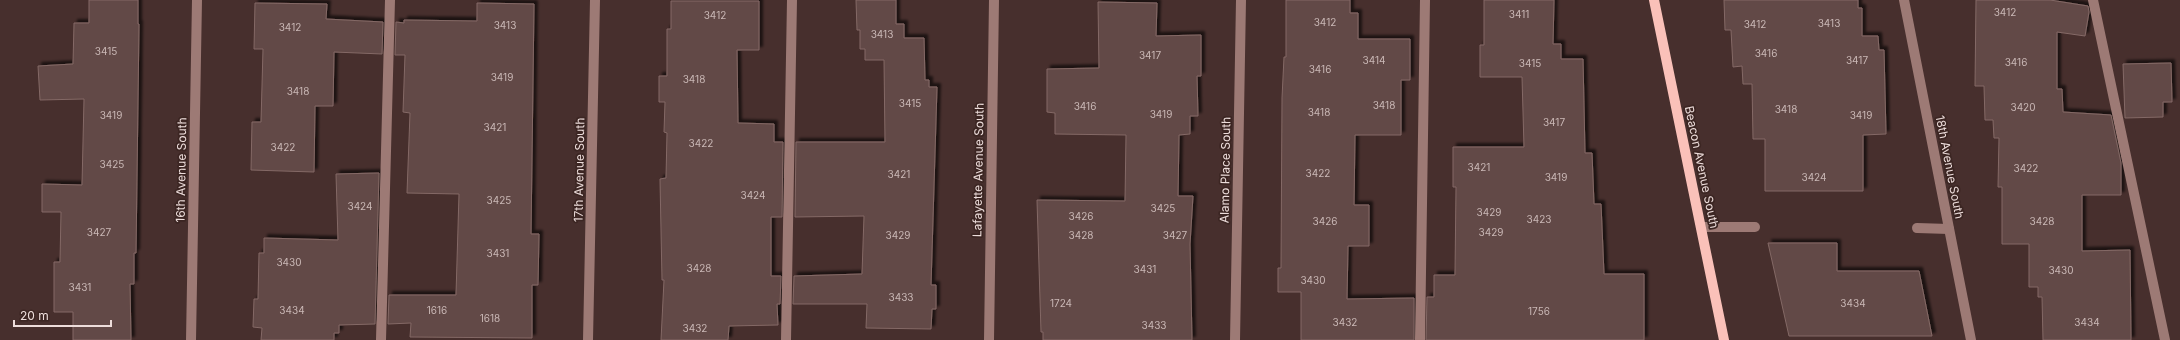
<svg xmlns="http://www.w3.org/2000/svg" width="2180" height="340" viewBox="0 0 2180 340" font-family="Inter,sans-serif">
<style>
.building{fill:#624946;stroke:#846966;filter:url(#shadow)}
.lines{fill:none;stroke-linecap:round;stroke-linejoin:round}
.minor{stroke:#9d7a75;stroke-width:10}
.major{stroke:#fac1b9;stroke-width:10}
.labels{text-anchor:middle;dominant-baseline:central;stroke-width:3.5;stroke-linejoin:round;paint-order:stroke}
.number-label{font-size:10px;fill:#cab8b6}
.street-label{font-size:12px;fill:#eddddb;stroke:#3c2623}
</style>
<defs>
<filter id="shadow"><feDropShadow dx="3.5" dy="-3.5" stdDeviation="1" flood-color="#0009"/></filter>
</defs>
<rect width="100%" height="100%" fill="#472f2d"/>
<g class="building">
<path d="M89,0H138V24H139L136,253H134V284H130L131,340H73V312H54V262H60L61,212H42V184L82,185L84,99L40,100L38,66L73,64L74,23H89Z"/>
<path d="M856,0H896V24H904V38H924L925,80H929V87H937L931,285H936V309H932L931,329L866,328L867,304H793L794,276L862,274L864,216L795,217L796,142H885L884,60H865V49H860V30H857Z"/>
<path d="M1286,0H1350V13H1358V39H1410V80H1401V135H1355L1354,205H1369V246H1348L1347,299L1414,298V340H1301V292H1278V268H1281L1282,98L1284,57H1286Z"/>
<path d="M1484,0H1554L1553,44H1561V59H1583L1585,153H1592L1594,204H1601L1604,274H1644V340H1426L1427,297H1434V275H1455L1456,187H1453V147H1524L1522,77H1480V45H1484Z"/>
<path d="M1724,0H1858V8H1862V36H1878L1879,50H1884L1886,134L1863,135V191H1765V139H1753L1752,84H1743L1742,66L1733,67L1731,30H1725Z"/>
<path d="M1976,0H2050L2088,6L2089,12L2085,36L2057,32V89H2062L2063,112L2111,115L2121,163V195H2082V251L2130,250L2131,340H2043L2042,297H2038V287H2029V244H2002V187H1998L1999,138H1994L1993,120H1985L1984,86H1975Z"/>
<path d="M671,1H759V50H737L738,123L774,124V142H783L782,217H771V276H781L780,304H777L778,325L729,326L728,340H661L664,280H662L660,179L666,178L667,133L664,132L665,102H659V76H667V29H671Z"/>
<path d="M1098,2L1157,3L1156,36L1201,35V76H1197L1198,116H1190V134L1179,135L1178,196H1193L1190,244L1192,340H1043V332H1041L1037,200L1125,201L1126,135L1055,134V113L1047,112V69L1099,68Z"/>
<path d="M255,3L327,4L326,19L383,22L382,54L334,52L333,106H315L314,172L251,170L252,122H261L263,49H254Z"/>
<path d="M477,3L534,4L531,234H539L538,285H532V338L410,337L411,323L388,324L389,295H456L459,194L407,193L410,113L403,112L405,55H395L396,22L404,23V20L477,21Z"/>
<path d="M2171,63L2172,102H2163V117L2125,118L2123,64Z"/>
<path d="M379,173L375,324L339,325V333H334V340H261L262,328L253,327L254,299H258L259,253H264V238L338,240L336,174Z"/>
<path d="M1768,243H1837V271H1919L1932,336H1789Z"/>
</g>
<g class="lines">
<g class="minor">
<path d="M1904,0L1971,340"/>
<path d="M2093,0L2165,340"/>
<path d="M1701,227H1755"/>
<path d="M1917,228L1949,229"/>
<path d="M191,340L197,0"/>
<path d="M381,340L390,0"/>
<path d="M588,340L595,0"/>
<path d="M786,340L792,0"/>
<path d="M989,340L994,0"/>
<path d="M1235,340L1241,0"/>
<path d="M1420,340L1425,0"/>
</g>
<path class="major" d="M1654,0L1724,340"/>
</g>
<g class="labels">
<g class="number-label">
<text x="2005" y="12">3412</text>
<text x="1519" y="14">3411</text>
<text x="715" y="15">3412</text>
<text x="1325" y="22">3412</text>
<text x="1829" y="23">3413</text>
<text x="1755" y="24">3412</text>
<text x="505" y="25">3413</text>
<text x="290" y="27">3412</text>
<text x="882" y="34">3413</text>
<text x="106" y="51">3415</text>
<text x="1766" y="53">3416</text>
<text x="1150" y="55">3417</text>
<text x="1374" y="60">3414</text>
<text x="1857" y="60">3417</text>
<text x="2016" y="62">3416</text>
<text x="1530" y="63">3415</text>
<text x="1320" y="69">3416</text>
<text x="502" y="77">3419</text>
<text x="694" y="79">3418</text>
<text x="298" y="91">3418</text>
<text x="910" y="103">3415</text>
<text x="1384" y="105">3418</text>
<text x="1085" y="106">3416</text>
<text x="2023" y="107">3420</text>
<text x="1786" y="109">3418</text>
<text x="1319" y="112">3418</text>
<text x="1161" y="114">3419</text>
<text x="111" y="115">3419</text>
<text x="1861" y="115">3419</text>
<text x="1554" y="122">3417</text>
<text x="495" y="127">3421</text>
<text x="701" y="143">3422</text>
<text x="283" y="147">3422</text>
<text x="112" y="164">3425</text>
<text x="1479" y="167">3421</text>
<text x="2026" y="168">3422</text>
<text x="1318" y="173">3422</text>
<text x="899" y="174">3421</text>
<text x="1556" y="177">3419</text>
<text x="1814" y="177">3424</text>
<text x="753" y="195">3424</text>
<text x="499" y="200">3425</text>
<text x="360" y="206">3424</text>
<text x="1163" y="208">3425</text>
<text x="1489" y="212">3429</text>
<text x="1081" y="216">3426</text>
<text x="1539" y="219">3423</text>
<text x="1325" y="221">3426</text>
<text x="2042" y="221">3428</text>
<text x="99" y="232">3427</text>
<text x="1491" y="232">3429</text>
<text x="898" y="235">3429</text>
<text x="1081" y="235">3428</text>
<text x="1175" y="235">3427</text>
<text x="498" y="253">3431</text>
<text x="289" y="262">3430</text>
<text x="699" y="268">3428</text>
<text x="1145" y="269">3431</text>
<text x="2061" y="270">3430</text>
<text x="1313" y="280">3430</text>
<text x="80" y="287">3431</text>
<text x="901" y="297">3433</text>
<text x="1061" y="303">1724</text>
<text x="1853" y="303">3434</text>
<text x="292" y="310">3434</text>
<text x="437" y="310">1616</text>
<text x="1539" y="311">1756</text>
<text x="490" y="318">1618</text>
<text x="1345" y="322">3432</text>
<text x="2087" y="322">3434</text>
<text x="1154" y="325">3433</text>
<text x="695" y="328">3432</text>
</g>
<g class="street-label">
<text transform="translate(1702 167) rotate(78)">Beacon Avenue South</text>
<text transform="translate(1950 167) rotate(79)">18th Avenue South</text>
<text transform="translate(181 170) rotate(-89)">16th Avenue South</text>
<text transform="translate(579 170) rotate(-89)">17th Avenue South</text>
<text transform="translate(978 170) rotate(-89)">Lafayette Avenue South</text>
<text transform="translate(1225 170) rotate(-89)">Alamo Place South</text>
</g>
</g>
<path d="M14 320v6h97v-6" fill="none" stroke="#eddddb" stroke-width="2"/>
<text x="20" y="320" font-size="12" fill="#eddddb" stroke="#3c2623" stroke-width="3" paint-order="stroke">20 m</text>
</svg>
